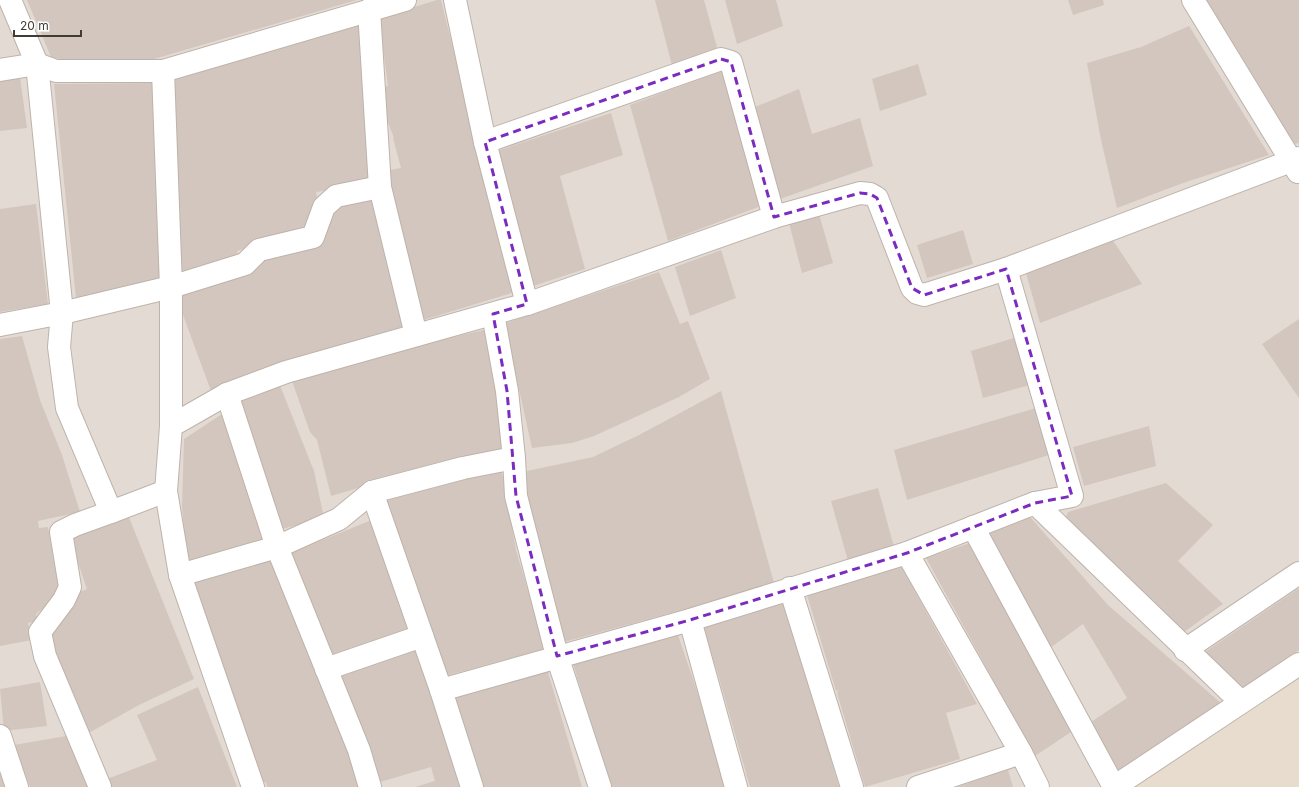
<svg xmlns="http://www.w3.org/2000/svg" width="1299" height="787" viewBox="0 0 1299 787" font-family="Inter,sans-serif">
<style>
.residential{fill:#e3dbd3}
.education{fill:#e8dccf}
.building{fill:#d3c6be}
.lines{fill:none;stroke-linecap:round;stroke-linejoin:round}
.minor-casing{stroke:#bdb3ab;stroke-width:24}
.minor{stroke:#fff;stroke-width:22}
.marked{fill:none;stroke:#7b2cbf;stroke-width:3;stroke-dasharray:8 5;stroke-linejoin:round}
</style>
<rect width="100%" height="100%" fill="#f0eae4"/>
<rect class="residential" x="0" y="0" width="1299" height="787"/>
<path class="education" d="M1299,676V787H1133Z"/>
<g class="building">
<path d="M27,0H357L154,59L65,60L51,57Z"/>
<path d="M437,0H441L458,68L518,291L420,321L386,179L390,170L401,168L393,138H394L382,107L379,88L388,86L379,18Z"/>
<path d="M655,0H704L718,51L673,69Z"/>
<path d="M725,0H776L783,26L737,44Z"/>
<path d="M1068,0H1103L1104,5L1073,15Z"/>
<path d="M1204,0H1299V143L1295,144Z"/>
<path d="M358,25L367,89L370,184L316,192L319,206L307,232L278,238L237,251L239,260L177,278L170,81Z"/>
<path d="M1189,26L1269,155L1183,183L1117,208L1101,140L1087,63L1141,47Z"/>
<path d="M918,64L927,95L880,111L872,79Z"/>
<path d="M723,70L761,206L668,241L630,105Z"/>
<path d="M20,77L27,128L0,131V80Z"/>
<path d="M158,83L167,284L76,298L54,84Z"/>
<path d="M799,89L812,134L860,118L873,166L780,199L755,107Z"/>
<path d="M611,113L623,155L560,176L585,269L533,286L494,152Z"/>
<path d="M370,194L405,326L301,357L211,391L183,315L179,289L261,257L323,241L320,226L328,210Z"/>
<path d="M36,204L48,304L0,312V209Z"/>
<path d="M819,214L833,263L802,273L789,223Z"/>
<path d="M963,230L973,264L927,278L917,245Z"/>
<path d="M1112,239L1142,284L1040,323L1026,273Z"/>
<path d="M721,250L736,298L690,316L675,267Z"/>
<path d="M659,272L680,324L688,321L710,379L679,397L594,436L572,443L532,448L512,358L506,323Z"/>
<path d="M1299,319V398L1262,344Z"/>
<path d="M484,330L496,393L504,454L375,483L331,496L317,440L310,432L292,381L402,348Z"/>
<path d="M22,336L40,400L62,455L80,512L38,521L39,528L48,527L60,595L36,614L38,621L28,623L32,640L0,646V339Z"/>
<path d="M1017,337L1030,385L983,398L971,351Z"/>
<path d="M279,383L314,471L324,518L278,530L236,401Z"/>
<path d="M721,391L774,583L711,602L564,642L525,492L527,471L593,457L639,435Z"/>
<path d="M1036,408L1049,455L907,500L894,450Z"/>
<path d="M222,414L270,541L187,561L182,507L184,439Z"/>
<path d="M1149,426L1156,466L1084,486L1073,447Z"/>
<path d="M501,468L516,550L545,649L441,677L381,498Z"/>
<path d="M1166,483L1213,525L1178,561L1223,604L1184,632L1065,519L1068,512Z"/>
<path d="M878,488L894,547L848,561L831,501Z"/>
<path d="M128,515L194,679L139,705L87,734L48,638L80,592L87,589L70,539Z"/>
<path d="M1030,517L1108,605L1222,704L1118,771L1091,722L1127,698L1083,624L1050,648L987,531Z"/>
<path d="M374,519L413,632L329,658L288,554Z"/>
<path d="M970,543L1074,730L1035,756L926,558Z"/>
<path d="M270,558L336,718L361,787H267L266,782L261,783L194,579Z"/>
<path d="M901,566L977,704L946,713L960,759L865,787L837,693L839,690L836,691L807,595Z"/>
<path d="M1299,588V650L1243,688L1205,652Z"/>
<path d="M784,602L813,696L839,787H750L717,671L702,628Z"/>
<path d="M678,635L698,694L725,787H611L573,664Z"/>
<path d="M420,643L466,787H415L435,781L431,767L380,782L362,730L338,675Z"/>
<path d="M547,669L582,787H482L450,698Z"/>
<path d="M40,682L47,726L4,731L0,689Z"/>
<path d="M198,687L237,787H111L107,779L157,760L137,715Z"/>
<path d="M66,736L88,787H30L14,745Z"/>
<path d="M1008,770L1013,787H957Z"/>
<path d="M0,773L5,787H0Z"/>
</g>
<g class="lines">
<defs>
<g id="minor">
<path d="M10,0L37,64L62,313L59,347L67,408L111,512L166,491"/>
<path d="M1193,0L1298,172"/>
<path d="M369,10L380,187L416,335"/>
<path d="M0,70L37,64L56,71H163L405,0"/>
<path d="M163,71L171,287L245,264L259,250L313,237L324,207L336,196L380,187"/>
<path d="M485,142L721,59L731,62L774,217"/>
<path d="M527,304L774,217L860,193L870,194L877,198L912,288L917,293L924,295L1006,269L1299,158"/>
<path d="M493,314L507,391L514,458L516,496L557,656L600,787"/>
<path d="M0,325L62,313L171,287V426L166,491L180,575L253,787"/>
<path d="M227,394L277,547L359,750L370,787"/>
<path d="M171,426L227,394L286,372L527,304L485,142L455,0"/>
<path d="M372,492L441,690L472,787"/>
<path d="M1035,503L1241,702"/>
<path d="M973,527L1114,787"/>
<path d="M907,553L1021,753L1038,787"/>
<path d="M180,575L277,547L339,519L372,492L463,468L514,458"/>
<path d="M790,588L852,787"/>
<path d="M690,620L736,787"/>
<path d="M1185,650L1299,573"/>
<path d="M326,669L422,636"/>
<path d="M441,690L690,620L907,553L1035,503L1072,496L1006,269"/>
<path d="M0,736L17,787"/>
<path d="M100,787L45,656L40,632L64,600L70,587L61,532L75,525L111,512"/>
<path d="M918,787L1021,753"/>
<path d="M1114,787L1299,664"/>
</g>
</defs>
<use href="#minor" class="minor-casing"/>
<use href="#minor" class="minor"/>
</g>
<path class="marked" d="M721,59L731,62L774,217L860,193L870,194L877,198L912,288L924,295L1006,269L1072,496L1035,503L907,553L690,620L557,656L516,496L507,391L493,314L527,304L485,142Z"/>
<path d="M14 30v6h67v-6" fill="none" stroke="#413a35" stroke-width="2"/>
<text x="20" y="30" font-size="12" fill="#413a35" stroke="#ffffff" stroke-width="3" paint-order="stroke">20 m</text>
</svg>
